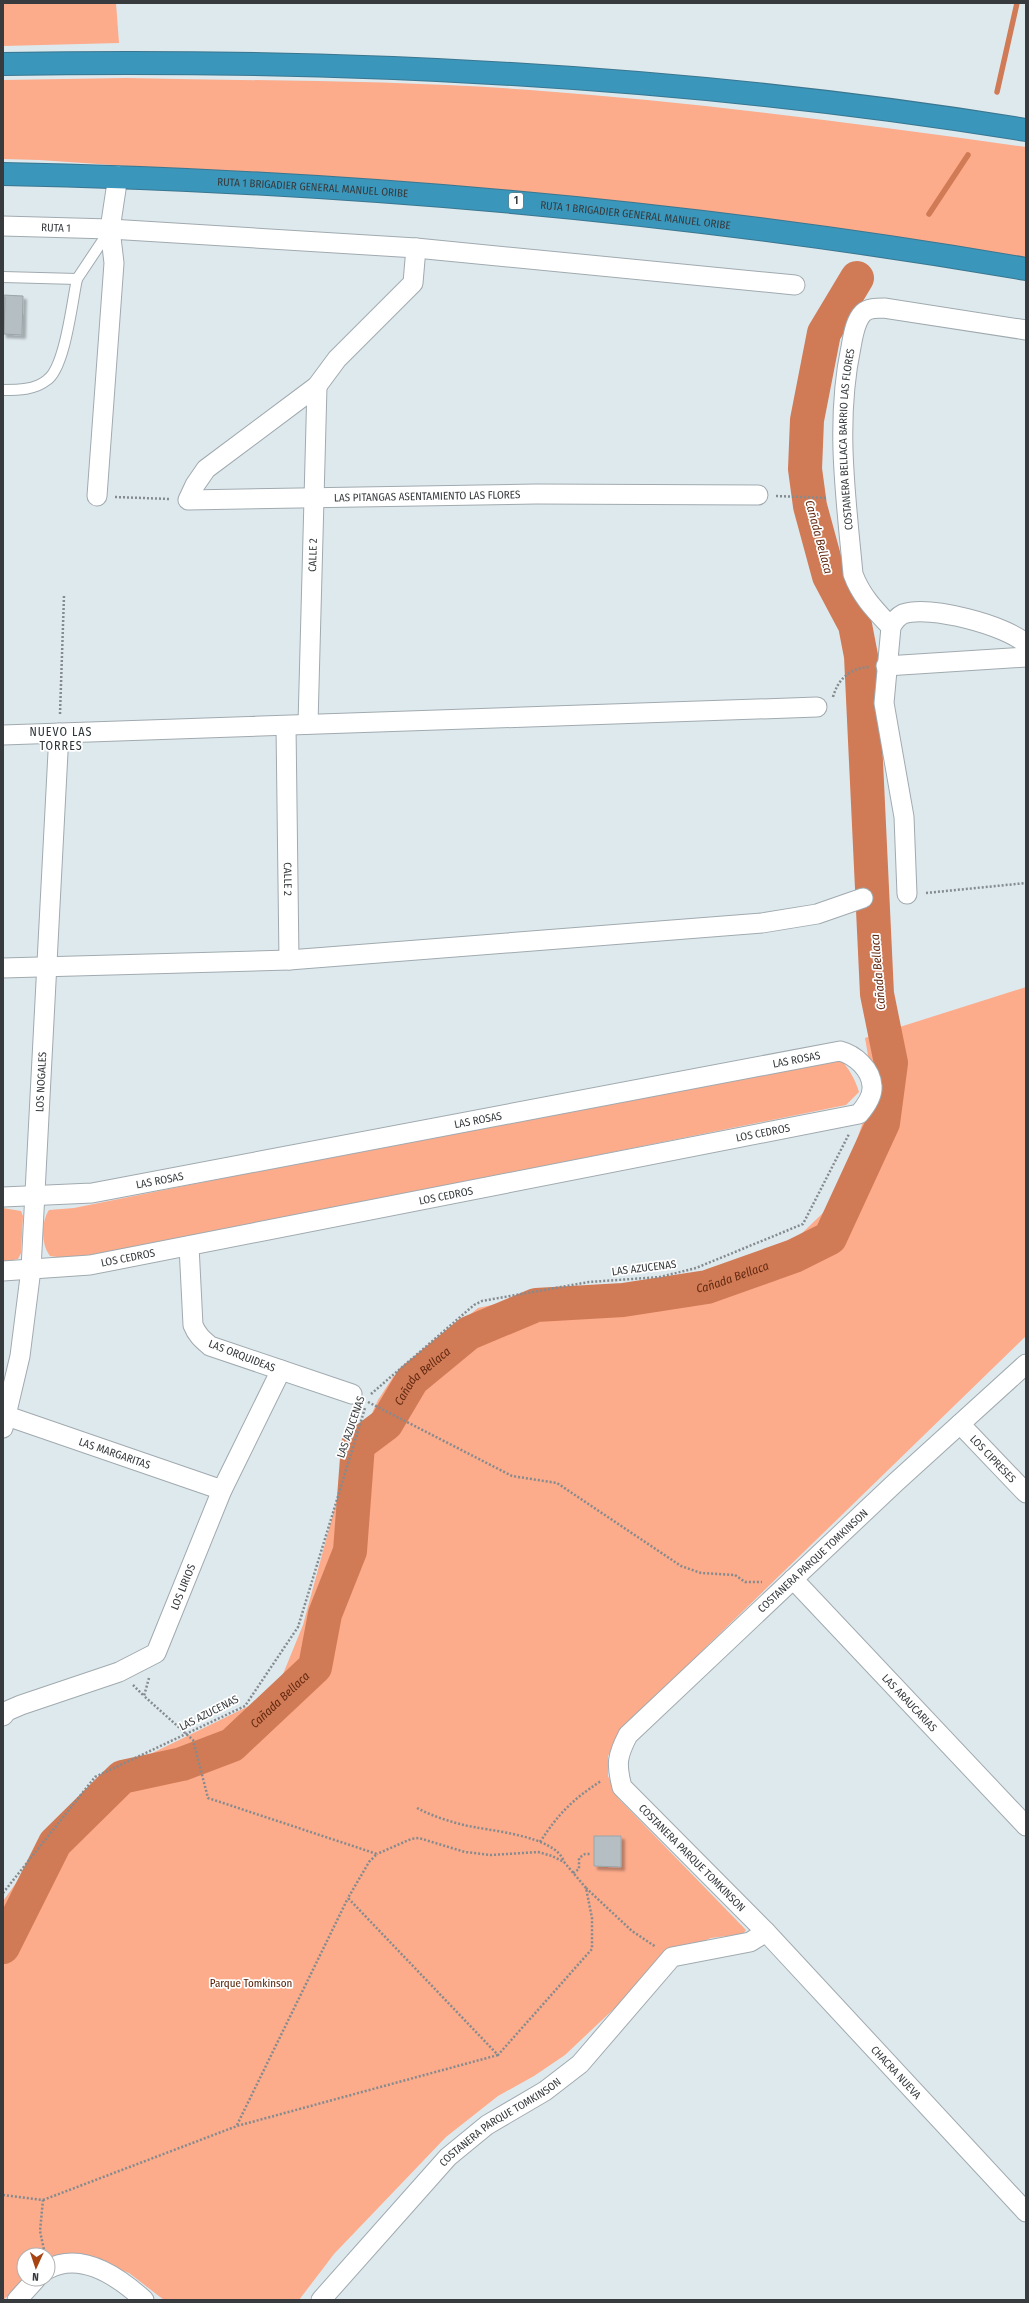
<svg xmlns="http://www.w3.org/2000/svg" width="1029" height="2303" viewBox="0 0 1029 2303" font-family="'Fira Sans Condensed',sans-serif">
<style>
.green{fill:#fcab8b}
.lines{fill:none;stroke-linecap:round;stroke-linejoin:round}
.stream{stroke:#d07a56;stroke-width:5.5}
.river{stroke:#d07a56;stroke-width:34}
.building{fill:#b4bec3;stroke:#9ba5a9;filter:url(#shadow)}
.lane-casing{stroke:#a0aaaf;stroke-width:12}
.street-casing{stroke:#a0aaaf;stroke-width:21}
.highway-casing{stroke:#3a768f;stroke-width:24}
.path{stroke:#848b8f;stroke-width:2.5;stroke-dasharray:2 2;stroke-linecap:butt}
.lane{stroke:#fff;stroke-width:10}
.street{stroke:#fff;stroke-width:19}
.highway{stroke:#3b96bb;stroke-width:22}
.labels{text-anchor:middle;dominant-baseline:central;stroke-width:3.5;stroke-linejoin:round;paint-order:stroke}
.shield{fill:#fff;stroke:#737677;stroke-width:1}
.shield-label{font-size:10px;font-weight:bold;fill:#373b3d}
.street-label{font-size:11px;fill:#373b3d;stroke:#fff}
.park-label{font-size:11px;fill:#511b01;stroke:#fff}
.water-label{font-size:12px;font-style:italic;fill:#622910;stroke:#fff}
.neighbourhood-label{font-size:12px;letter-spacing:1px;fill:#2c3438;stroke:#fff}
</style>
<defs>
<filter id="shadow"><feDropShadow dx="3.5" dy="3.5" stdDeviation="1" flood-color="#0004"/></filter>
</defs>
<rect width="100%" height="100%" fill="#dee9ee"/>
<g class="green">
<path d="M3,3H116L119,43L3,46Z"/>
<path d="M126,78C261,81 396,80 530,90C696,102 861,124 1026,147V258L878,237L172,169L39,160L3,159V80Z"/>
<path d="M1026,987V1336L706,1647L622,1732L608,1756V1776L618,1798L746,1930L743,1934L711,1938L672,1954L565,2055L534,2076L498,2096L446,2137L334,2254L299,2300H164L129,2273L99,2262L48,2265V2255H24V2279H28L3,2300V1901L45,1843L95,1781L263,1699L281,1679L303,1625L343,1477L378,1400L393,1377L478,1308L551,1292L630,1287L685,1279L799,1236L824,1212L850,1160L867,1110L869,1061L865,1038Z"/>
<path d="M824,1058H839C849,1068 855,1079 859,1092L846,1105L79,1260L50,1256C41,1245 41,1222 49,1210L74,1208Z"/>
<path d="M3,1208L21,1211L23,1216L21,1253L18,1259L3,1262Z"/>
</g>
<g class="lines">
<g class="stream">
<path d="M997,92L1017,3"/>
<path d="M929,214L968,155"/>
</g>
<path class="river" id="s1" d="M3,1947L55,1843L122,1777L182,1764L232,1745L315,1667L325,1614L350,1551L358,1445L386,1424L412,1380L469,1333L536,1305L623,1300L707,1287L794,1256L830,1238L883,1123L891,1063L877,994L861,656L855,625L829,576L810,506L805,469L807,420L824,333L857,278"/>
</g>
<g class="building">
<path d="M3,295L23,296L22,335L3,334Z"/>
<path d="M3,297H5L4,334H3Z"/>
<path d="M594,1836H621V1867L594,1866Z"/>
</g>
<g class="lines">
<defs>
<g id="lane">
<path d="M3,277L77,279L109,231"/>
<path d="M3,390C18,390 35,390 47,380C65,368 72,302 77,279"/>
</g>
<g id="street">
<path id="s2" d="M3,226L110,229L416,248L795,285"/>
<path id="s3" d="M416,248L413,283L337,359L317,386L206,469L195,485L188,500L536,494L758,495"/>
<path d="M97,496L114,263L110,229L118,176"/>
<path id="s4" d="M891,627C875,610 861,596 853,574C846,498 835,423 851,347C853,336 855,321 863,313C868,308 877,308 884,308L1026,330"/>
<path d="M886,666L1026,657"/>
<path id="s5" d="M308,724L317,386"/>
<path id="s6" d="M286,726L289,960"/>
<path d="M3,735L817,707"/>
<path d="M907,894L904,817L884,703L891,627C894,621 897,617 903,614C929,605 1006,625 1026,644"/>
<path d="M3,968L289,960L762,923L817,914L863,898"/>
<path id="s7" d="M3,1197L92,1193L840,1051C855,1055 871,1069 872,1086C873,1096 865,1107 859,1114L90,1265L3,1271"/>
<path d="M189,1246L193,1325C197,1335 202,1339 210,1346L352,1394"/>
<path id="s8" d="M1026,1364L895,1483L628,1735C617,1756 616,1764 622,1787L766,1932L1026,2212"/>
<path id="s9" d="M7,1416L222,1490"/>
<path id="s10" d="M960,1424L1026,1493"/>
<path id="s11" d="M3,1428L20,1356L31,1269L59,733"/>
<path id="s12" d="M793,1579L1026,1826"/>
<path id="s13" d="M3,1716L7,1711L21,1705L119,1672L156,1653L222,1490L281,1370"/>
<path d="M48,2269C82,2251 120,2278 144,2300"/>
<path d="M17,2300L36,2279"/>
<path id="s14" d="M321,2300L448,2157L487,2125L545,2091L580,2064L672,1957L750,1942L766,1932"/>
</g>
<g id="highway">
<path d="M3,64C345,58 688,75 1026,130"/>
<path id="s15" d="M3,174C346,181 688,211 1026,269"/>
</g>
</defs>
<use href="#lane" class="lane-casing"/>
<use href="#street" class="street-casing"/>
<use href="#highway" class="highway-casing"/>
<g class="path">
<path d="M776,496L827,498"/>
<path d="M115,497L170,499"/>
<path d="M833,697C838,679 850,668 869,667"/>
<path d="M60,714L64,596"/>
<path d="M926,893L1026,883"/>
<path d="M371,1394L474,1305L482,1301L589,1282L660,1277L696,1268L803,1224L849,1134"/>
<path d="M368,1402L512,1476L557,1483L681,1566L701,1573L735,1575L745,1582H762"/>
<path d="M149,1678L144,1696L193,1740L208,1798L377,1854L369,1862L348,1898L498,2055L592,1949V1918L586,1888L564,1862L552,1856L538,1852L491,1855L465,1852L419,1838L411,1839L377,1854"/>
<path d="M133,1685L144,1696"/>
<path d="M417,1808C432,1816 448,1821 464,1825C488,1831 556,1835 564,1862"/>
<path d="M540,1842C559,1813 572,1800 601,1781"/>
<path d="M573,1873L579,1869V1858L585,1854H591"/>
<path d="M586,1888L632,1931L656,1947"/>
<path d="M3,1893L95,1777L245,1706L298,1627L365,1408"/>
<path d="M237,2125L348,1898"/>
<path d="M3,2195L43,2200L40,2231L44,2250"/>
<path d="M43,2200L237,2126L498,2055"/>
</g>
<use href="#lane" class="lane"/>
<use href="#street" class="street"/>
<use href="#highway" class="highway"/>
</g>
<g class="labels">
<rect class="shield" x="509" y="193" width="14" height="16" rx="3"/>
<g class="shield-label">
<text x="516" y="201">1</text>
</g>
<g class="street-label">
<text stroke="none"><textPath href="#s15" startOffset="310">RUTA 1 BRIGADIER GENERAL MANUEL ORIBE</textPath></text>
<text stroke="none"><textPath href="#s15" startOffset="634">RUTA 1 BRIGADIER GENERAL MANUEL ORIBE</textPath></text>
<text stroke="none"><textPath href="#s2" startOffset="53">RUTA 1</textPath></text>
<text stroke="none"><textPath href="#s4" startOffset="201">COSTANERA BELLACA BARRIO LAS FLORES</textPath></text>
<text stroke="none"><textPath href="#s3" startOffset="590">LAS PITANGAS ASENTAMIENTO LAS FLORES</textPath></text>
<text stroke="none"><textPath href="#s5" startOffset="169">CALLE 2</textPath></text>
<text stroke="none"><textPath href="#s6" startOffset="153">CALLE 2</textPath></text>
<text stroke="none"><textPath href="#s7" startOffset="806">LAS ROSAS</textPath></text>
<text stroke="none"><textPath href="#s11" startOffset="349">LOS NOGALES</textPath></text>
<text stroke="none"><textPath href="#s7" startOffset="482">LAS ROSAS</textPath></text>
<text transform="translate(763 1133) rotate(-11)">LOS CEDROS</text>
<text stroke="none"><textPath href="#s7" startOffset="158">LAS ROSAS</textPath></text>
<text transform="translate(446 1196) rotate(-11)">LOS CEDROS</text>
<text transform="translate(128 1258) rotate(-11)">LOS CEDROS</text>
<text transform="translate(644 1268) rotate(-7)">LAS AZUCENAS</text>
<text transform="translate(242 1356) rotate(21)">LAS ORQUIDEAS</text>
<text transform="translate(351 1427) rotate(-71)">LAS AZUCENAS</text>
<text stroke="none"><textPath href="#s9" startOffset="114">LAS MARGARITAS</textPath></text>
<text stroke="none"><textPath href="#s10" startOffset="48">LOS CIPRESES</textPath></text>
<text transform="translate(813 1561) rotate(-43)">COSTANERA PARQUE TOMKINSON</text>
<text stroke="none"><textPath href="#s13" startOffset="238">LOS LIRIOS</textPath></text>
<text stroke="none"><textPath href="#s12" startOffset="170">LAS ARAUCARIAS</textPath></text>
<text transform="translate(209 1713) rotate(-27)">LAS AZUCENAS</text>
<text stroke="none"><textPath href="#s8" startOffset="698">COSTANERA PARQUE TOMKINSON</textPath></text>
<text stroke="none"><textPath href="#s8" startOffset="994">CHACRA NUEVA</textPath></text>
<text stroke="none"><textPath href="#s14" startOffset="254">COSTANERA PARQUE TOMKINSON</textPath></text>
</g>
<g class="park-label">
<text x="251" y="1983">Parque Tomkinson</text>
</g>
<g class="water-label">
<text transform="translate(819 537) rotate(75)">Cañada Bellaca</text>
<text transform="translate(878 972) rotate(-95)">Cañada Bellaca</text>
<text stroke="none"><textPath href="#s1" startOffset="1099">Cañada Bellaca</textPath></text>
<text stroke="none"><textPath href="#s1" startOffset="763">Cañada Bellaca</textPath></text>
<text stroke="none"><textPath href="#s1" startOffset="391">Cañada Bellaca</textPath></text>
</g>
<g class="neighbourhood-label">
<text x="61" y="732">NUEVO LAS<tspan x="61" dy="14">TORRES</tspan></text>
</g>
</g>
<rect width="1029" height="2303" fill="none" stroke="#373b3d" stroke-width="8"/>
<g transform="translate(36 2267) rotate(183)"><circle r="19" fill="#ffffff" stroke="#afb1b1"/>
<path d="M0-3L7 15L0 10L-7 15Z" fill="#a84411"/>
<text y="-6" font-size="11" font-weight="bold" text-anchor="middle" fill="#373b3d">N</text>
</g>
</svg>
